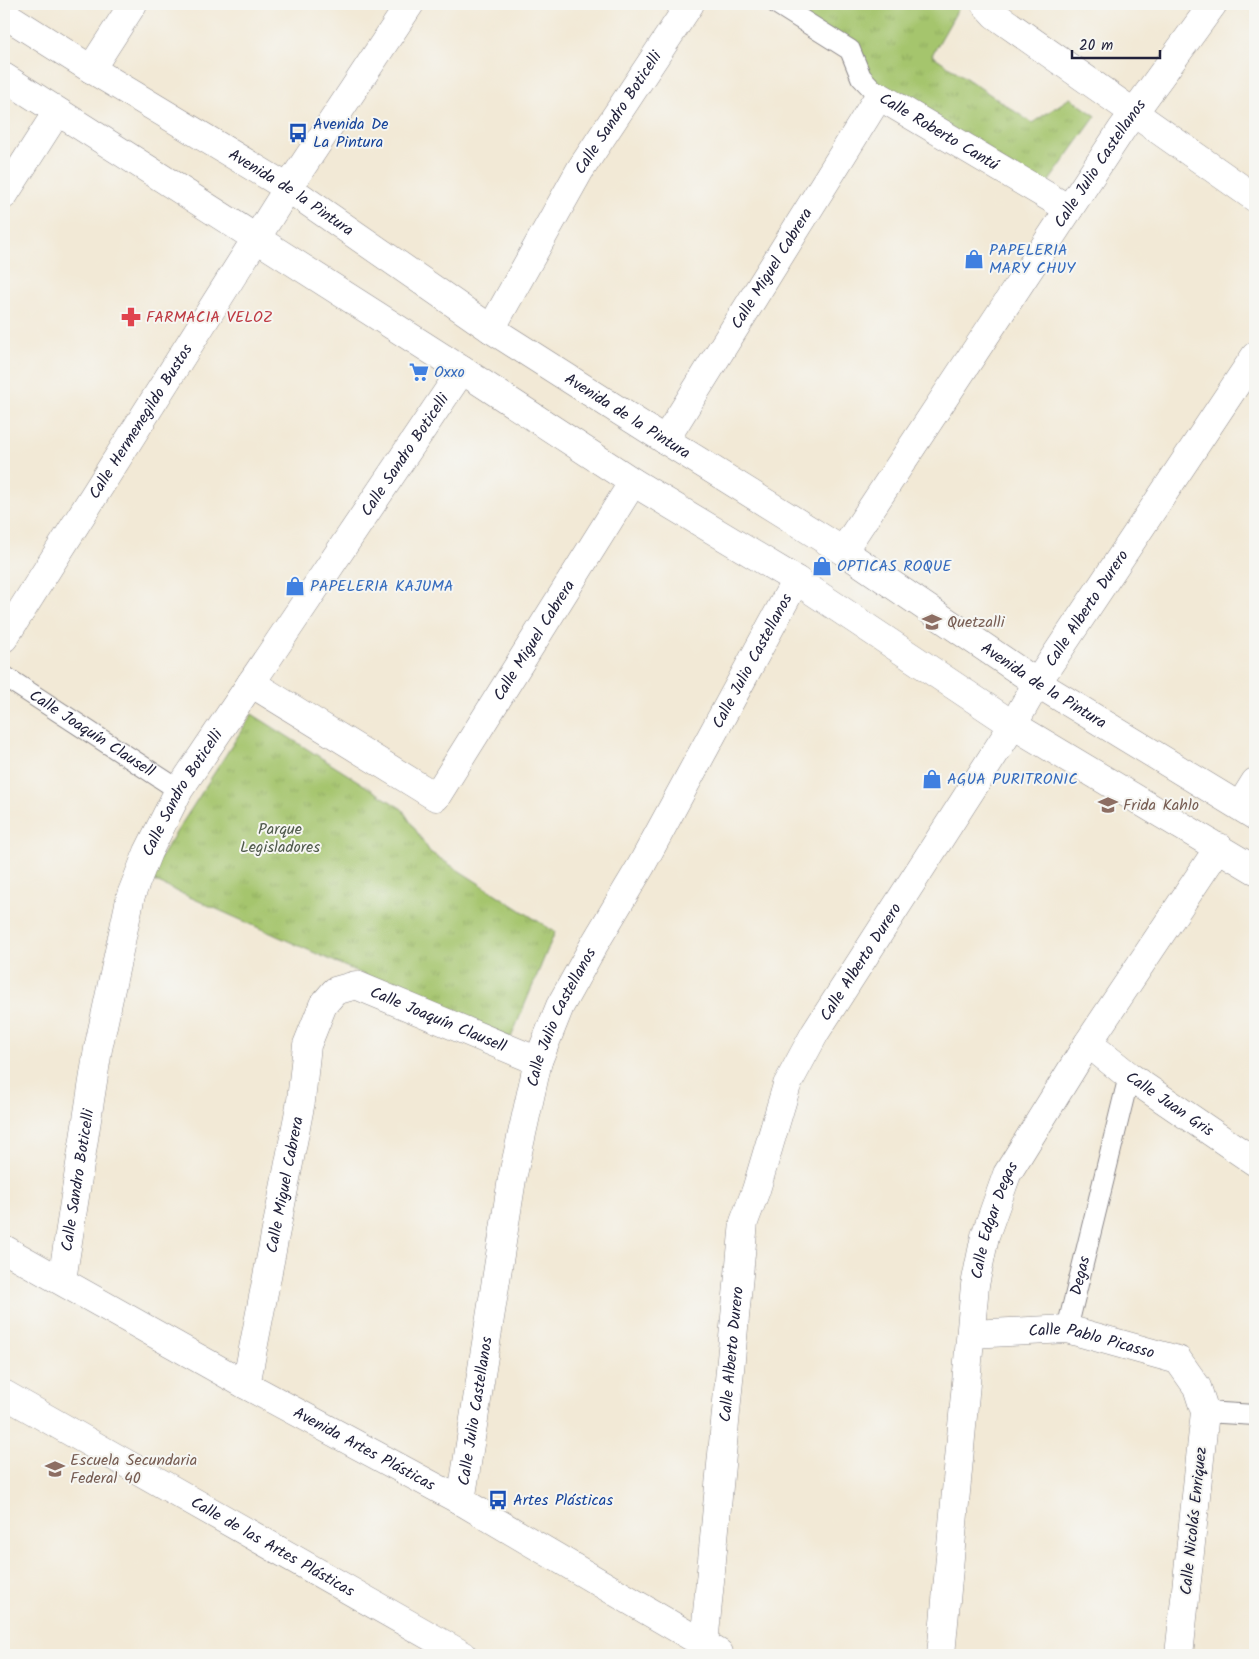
<svg xmlns="http://www.w3.org/2000/svg" width="1259" height="1659" viewBox="0 0 1259 1659" font-family="Kalam,sans-serif">
<style>
.grass{fill:url(#grass-tufts);stroke:#647454}
.lines{fill:none;stroke-linecap:round;stroke-linejoin:round}
.pedestrian-casing{stroke:#8a8688;stroke-width:22}
.minor-casing{stroke:#8a8688;stroke-width:29}
.pedestrian{stroke:#fff;stroke-width:20}
.minor{stroke:#fff;stroke-width:28}
.labels{text-anchor:middle;dominant-baseline:central;stroke-width:4;stroke-linejoin:round;paint-order:stroke}
.street-label{font-size:16px;fill:#22223b;stroke:#f6f6f2}
.transit-label{font-size:16px;fill:#164399;stroke:#f6f6f2;text-anchor:start}
.shop-label{font-size:16px;fill:#366cbe;stroke:#f6f6f2;text-anchor:start}
.health-label{font-size:16px;fill:#be3a42;stroke:#f6f6f2;text-anchor:start}
.education-label{font-size:16px;fill:#785e54;stroke:#f6f6f2;text-anchor:start}
.park-label{font-size:16px;fill:#505b4c;stroke:#f6f6f2}
</style>
<defs>
<pattern id="grass-tufts" width="24" height="20" patternUnits="userSpaceOnUse" patternTransform="scale(1.25)"><rect width="24" height="20" fill="#a5c56d"/><path d="M3 7l-1-3M5 7V3M7 7l1-3M15 17l-1-3M17 17v-4M19 17l1-3" fill="none" stroke="#8ea95f"/></pattern>
</defs>
<rect width="100%" height="100%" fill="#f6f6f2"/>
<filter id="ink" filterUnits="userSpaceOnUse"><feTurbulence type="fractalNoise" baseFrequency=".02" numOctaves="2"/><feDisplacementMap in="SourceGraphic" scale="10" xChannelSelector="R" yChannelSelector="G"/><feConvolveMatrix kernelMatrix="1 2 1 2 8 2 1 2 1" color-interpolation-filters="sRGB"/></filter>
<filter id="wash" filterUnits="userSpaceOnUse"><feTurbulence type="fractalNoise" baseFrequency=".0096" numOctaves="4" result="noise"/><feDisplacementMap in="SourceGraphic" scale="20" xChannelSelector="R" yChannelSelector="G"/><feGaussianBlur stdDeviation="1.12" result="paint"/><feColorMatrix in="noise" values="0 0 0 0 0 0 0 0 0 0 0 0 0 0 0 0 0 1.4 0 .05"/><feComposite in="paint" operator="in"/></filter>
<g filter="url(#wash)">
<rect width="100%" height="100%" fill="#f2e9d6"/>
<g class="grass">
<path d="M790,4H961L932,55L1032,123L1070,98L1096,116L1044,188L867,76Z"/>
<path d="M252,714L402,809L430,852L555,932L510,1040L147,878Z"/>
</g>
</g>
<g filter="url(#ink)">
<g class="lines">
<defs>
<g id="pedestrian">
<path d="M777,4L850,50L861,77L879,96"/>
<path id="s1" d="M4,676L179,790"/>
<path id="s2" d="M1067,1329L1129,1076"/>
<path d="M1205,1412L1255,1415"/>
</g>
<g id="minor">
<path d="M985,4L995,15L1255,198"/>
<path id="s3" d="M4,14L91,69L288,188L491,329L665,440L843,551L1037,683L1255,816"/>
<path d="M91,69L133,4"/>
<path d="M4,77L462,370L633,482L796,580L1013,725L1255,870"/>
<path d="M4,195L57,112"/>
<path id="s4" d="M491,329L580,170L690,4"/>
<path id="s5" d="M665,440L879,96L1069,209"/>
<path id="s6" d="M843,551L1122,129L1213,4"/>
<path id="s7" d="M4,638L288,188L410,4"/>
<path id="s8" d="M251,683L436,797L633,482"/>
<path d="M1240,806L1255,782"/>
<path id="s9" d="M1088,1043L1129,1076L1255,1162"/>
<path id="s10" d="M4,1249L246,1385L461,1501L719,1653"/>
<path id="s11" d="M62,1280L98,1049L131,895L148,852L179,790L462,370"/>
<path id="s12" d="M971,1334L1067,1329L1178,1360L1197,1387L1205,1412L1179,1655"/>
<path id="s13" d="M246,1385L301,1101L307,1045L323,1005L335,991L356,985L538,1061"/>
<path id="s14" d="M4,1394L463,1655"/>
<path id="s15" d="M461,1501L512,1179L538,1061L560,1006L595,943L641,866L796,580"/>
<path id="s16" d="M703,1655L744,1222L756,1190L787,1085L815,1033L1013,725L1037,683L1255,356"/>
<path id="s17" d="M941,1655L975,1285L985,1236L1007,1174L1088,1043L1219,847"/>
</g>
</defs>
<use href="#pedestrian" class="pedestrian-casing"/>
<use href="#minor" class="minor-casing"/>
<use href="#pedestrian" class="pedestrian"/>
<use href="#minor" class="minor"/>
</g>
</g>
<defs>
<symbol id="bus-bare" viewBox="-9 -9 18 18"><path d="M-5-6H5V4H4V6H2V4H-2V6H-4V4H-5ZM-3.5-4V0h7V-4ZM-3.5 1.2v1.5H-2V1.2ZM2 1.2v1.5H3.5V1.2Z" fill="#1a4fb4" stroke="#f6f6f2" stroke-width="2.5" paint-order="stroke"/></symbol>
<symbol id="shop-bare" viewBox="-9 -9 18 18"><path d="M-5-2.5h2.3a2.7 3.5 0 0 1 5.4 0H5L5.5 6h-11ZM-1.5-2.5h3a1.5 2.3 0 0 0-3 0Z" fill="#3f7fe0" stroke="#f6f6f2" stroke-width="2.5" paint-order="stroke"/></symbol>
<symbol id="pharmacy-bare" viewBox="-9 -9 18 18"><path d="M-2-6h4v4h4v4h-4v4h-4v-4h-4v-4h4Z" fill="#e0444e" stroke="#f6f6f2" stroke-width="2.5" paint-order="stroke"/></symbol>
<symbol id="supermarket-bare" viewBox="-9 -9 18 18"><path d="M-6-5.5h2.5l.6 2H6L4.5 2H-2.5L-4.4-4H-6ZM-1.5 3.2a1.3 1.3 0 1 0 .1 0ZM3 3.2a1.3 1.3 0 1 0 .1 0Z" fill="#3f7fe0" stroke="#f6f6f2" stroke-width="2.5" paint-order="stroke"/></symbol>
<symbol id="school-bare" viewBox="-9 -9 18 18"><path d="M0-5L7-2L0 1L-7-2ZM-4 1L0 2.5L4 1V4Q0 6-4 4Z" fill="#8d6e63" stroke="#f6f6f2" stroke-width="2.5" paint-order="stroke"/></symbol>
</defs>
<g fill-rule="evenodd">
<use href="#bus-bare" x="284" y="119" width="28" height="28"/>
<use href="#shop-bare" x="960" y="245" width="28" height="28"/>
<use href="#pharmacy-bare" x="117" y="303" width="28" height="28"/>
<use href="#supermarket-bare" x="405" y="358" width="28" height="28"/>
<use href="#shop-bare" x="808" y="552" width="28" height="28"/>
<use href="#shop-bare" x="281" y="572" width="28" height="28"/>
<use href="#school-bare" x="918" y="608" width="28" height="28"/>
<use href="#shop-bare" x="918" y="765" width="28" height="28"/>
<use href="#school-bare" x="1094" y="791" width="28" height="28"/>
<use href="#school-bare" x="41" y="1455" width="28" height="28"/>
<use href="#bus-bare" x="484" y="1486" width="28" height="28"/>
</g>
<g class="labels">
<g class="street-label">
<text stroke="none"><textPath href="#s4" startOffset="251">Calle Sandro Boticelli</textPath></text>
<text stroke="none"><textPath href="#s5" startOffset="475">Calle Roberto Cantú</textPath></text>
<text stroke="none"><textPath href="#s6" startOffset="465">Calle Julio Castellanos</textPath></text>
<text stroke="none"><textPath href="#s3" startOffset="338">Avenida de la Pintura</textPath></text>
<text stroke="none"><textPath href="#s5" startOffset="202">Calle Miguel Cabrera</textPath></text>
<text stroke="none"><textPath href="#s3" startOffset="742">Avenida de la Pintura</textPath></text>
<text stroke="none"><textPath href="#s7" startOffset="256">Calle Hermenegildo Bustos</textPath></text>
<text stroke="none"><textPath href="#s11" startOffset="911">Calle Sandro Boticelli</textPath></text>
<text stroke="none"><textPath href="#s16" startOffset="1142">Calle Alberto Durero</textPath></text>
<text stroke="none"><textPath href="#s8" startOffset="402">Calle Miguel Cabrera</textPath></text>
<text stroke="none"><textPath href="#s15" startOffset="901">Calle Julio Castellanos</textPath></text>
<text stroke="none"><textPath href="#s3" startOffset="1238">Avenida de la Pintura</textPath></text>
<text stroke="none"><textPath href="#s1" startOffset="105">Calle Joaquín Clausell</textPath></text>
<text stroke="none"><textPath href="#s11" startOffset="506">Calle Sandro Boticelli</textPath></text>
<text stroke="none"><textPath href="#s16" startOffset="722">Calle Alberto Durero</textPath></text>
<text stroke="none"><textPath href="#s15" startOffset="496">Calle Julio Castellanos</textPath></text>
<text stroke="none"><textPath href="#s13" startOffset="518">Calle Joaquín Clausell</textPath></text>
<text stroke="none"><textPath href="#s9" startOffset="102">Calle Juan Gris</textPath></text>
<text stroke="none"><textPath href="#s11" startOffset="101">Calle Sandro Boticelli</textPath></text>
<text stroke="none"><textPath href="#s13" startOffset="204">Calle Miguel Cabrera</textPath></text>
<text stroke="none"><textPath href="#s17" startOffset="439">Calle Edgar Degas</textPath></text>
<text stroke="none"><textPath href="#s2" startOffset="55">Degas</textPath></text>
<text stroke="none"><textPath href="#s12" startOffset="122">Calle Pablo Picasso</textPath></text>
<text stroke="none"><textPath href="#s16" startOffset="302">Calle Alberto Durero</textPath></text>
<text stroke="none"><textPath href="#s15" startOffset="91">Calle Julio Castellanos</textPath></text>
<text stroke="none"><textPath href="#s10" startOffset="412">Avenida Artes Plásticas</textPath></text>
<text transform="translate(1194 1521) rotate(-84)">Calle Nicolás Enriquez</text>
<text stroke="none"><textPath href="#s14" startOffset="309">Calle de las Artes Plásticas</textPath></text>
</g>
<g class="transit-label">
<text x="313" y="124">Avenida De<tspan x="313" dy="18">La Pintura</tspan></text>
<text x="513" y="1500">Artes Plásticas</text>
</g>
<g class="shop-label">
<text x="989" y="250">PAPELERIA<tspan x="989" dy="18">MARY CHUY</tspan></text>
<text x="434" y="372">Oxxo</text>
<text x="837" y="566">OPTICAS ROQUE</text>
<text x="310" y="586">PAPELERIA KAJUMA</text>
<text x="947" y="779">AGUA PURITRONIC</text>
</g>
<g class="health-label">
<text x="146" y="317">FARMACIA VELOZ</text>
</g>
<g class="education-label">
<text x="947" y="622">Quetzalli</text>
<text x="1123" y="805">Frida Kahlo</text>
<text x="70" y="1460">Escuela Secundaria<tspan x="70" dy="18">Federal 40</tspan></text>
</g>
<g class="park-label">
<text x="280" y="829">Parque<tspan x="280" dy="18">Legisladores</tspan></text>
</g>
</g>
<rect width="1259" height="1659" fill="none" stroke="#f6f6f2" stroke-width="20"/>
<path d="M1072 50v8h88v-8" fill="none" stroke="#22223b" stroke-width="2.5"/>
<text x="1079" y="50" font-size="15" fill="#22223b" stroke="#f6f6f2" stroke-width="4" paint-order="stroke">20 m</text>
</svg>
